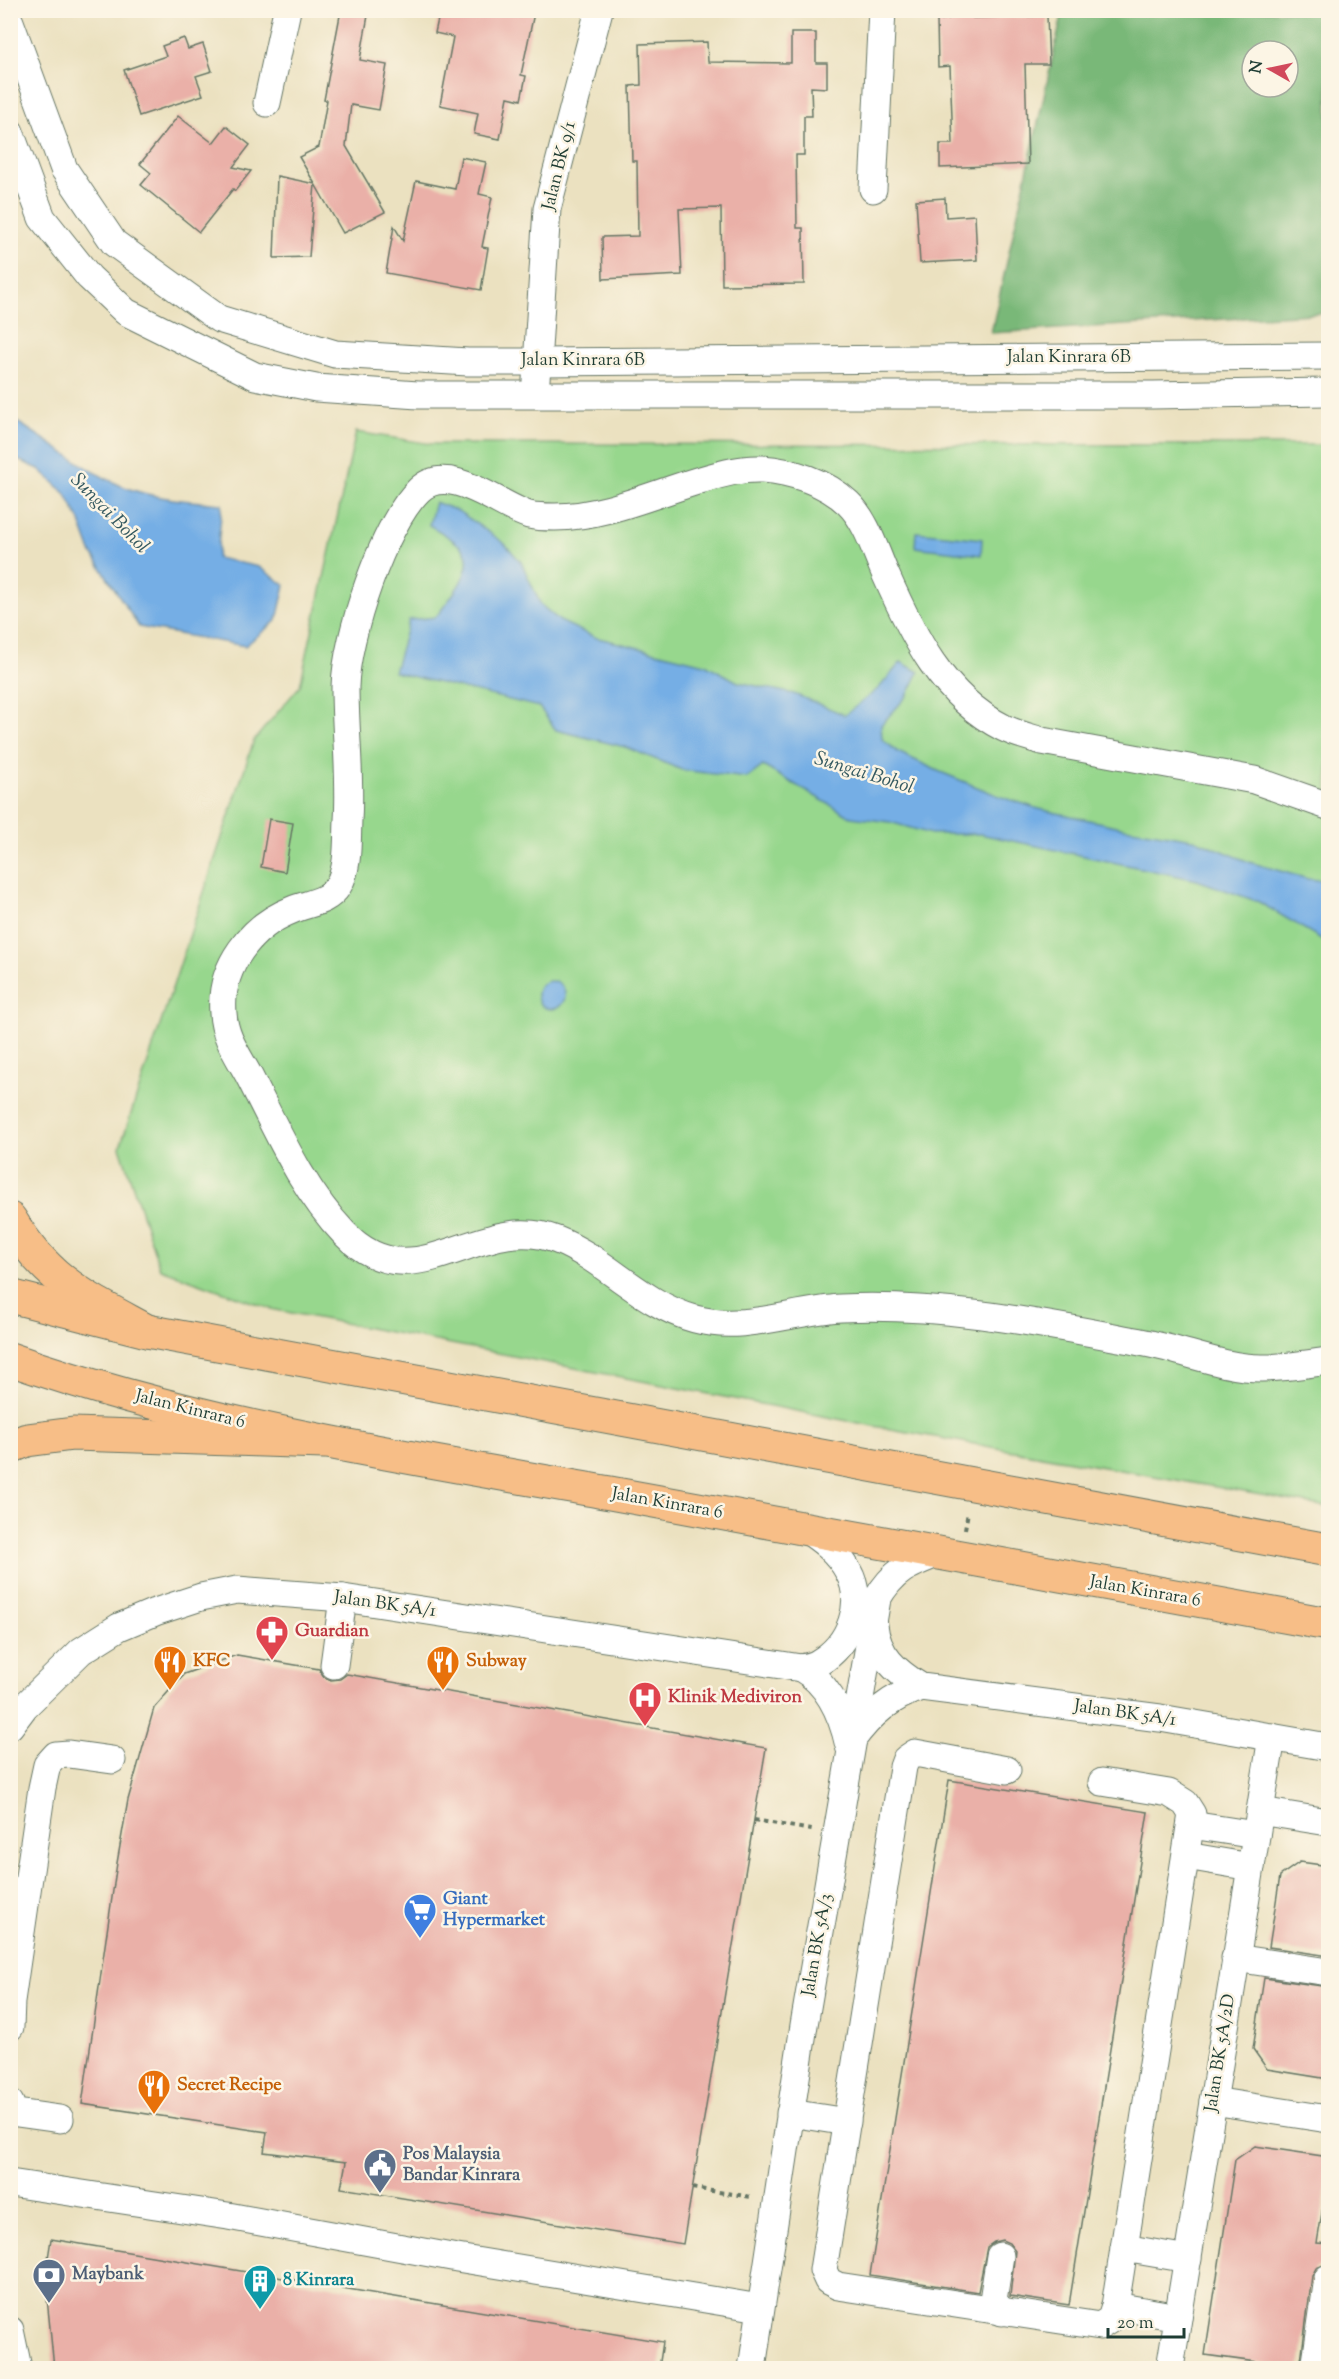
<svg xmlns="http://www.w3.org/2000/svg" width="1339" height="2379" viewBox="0 0 1339 2379" font-family="'Sorts Mill Goudy',serif">
<style>
.green{fill:#97d78d;stroke:#5b8a60;stroke-width:1.5}
.forest{fill:#79b878;stroke:#4c7a56;stroke-width:1.5;fill-rule:evenodd}
.water{fill:#75aee5;stroke:#4a768c;stroke-width:1.5}
.building{fill:#eab0a8}
.lines{fill:none;stroke-linecap:round;stroke-linejoin:round}
.minor-casing{stroke:#667665;stroke-width:29}
.major-casing{stroke:#667665;stroke-width:35}
.highway-casing{stroke:#667665;stroke-width:35}
.path{stroke:#667665;stroke-width:4;stroke-dasharray:4.5 4.5;stroke-linecap:butt}
.minor{stroke:#fff;stroke-width:27}
.major{stroke:#f7be87;stroke-width:33}
.highway{stroke:#f7be87;stroke-width:33}
.labels{text-anchor:middle;dominant-baseline:central;stroke-width:5;stroke-linejoin:round;paint-order:stroke}
.street-label{font-size:18px;fill:#1f3d34;stroke:#fcf5e5}
.health-label{font-size:18px;font-weight:bold;fill:#be3a42;stroke:#fcf5e5;text-anchor:start}
.food-label{font-size:18px;font-weight:bold;fill:#c56008;stroke:#fcf5e5;text-anchor:start}
.shop-label{font-size:18px;font-weight:bold;fill:#366cbe;stroke:#fcf5e5;text-anchor:start}
.service-label{font-size:18px;font-weight:bold;fill:#4e5e75;stroke:#fcf5e5;text-anchor:start}
.culture-label{font-size:18px;font-weight:bold;fill:#0d838f;stroke:#fcf5e5;text-anchor:start}
.water-label{font-size:20px;font-style:italic;fill:#345960;stroke:#fcf5e5}
</style>
<rect width="100%" height="100%" fill="#fcf5e5"/>
<filter id="ink" filterUnits="userSpaceOnUse"><feTurbulence type="fractalNoise" baseFrequency=".0167" numOctaves="2"/><feDisplacementMap in="SourceGraphic" scale="12" xChannelSelector="R" yChannelSelector="G"/><feConvolveMatrix kernelMatrix="1 2 1 2 8 2 1 2 1" color-interpolation-filters="sRGB"/></filter>
<filter id="wash" filterUnits="userSpaceOnUse"><feTurbulence type="fractalNoise" baseFrequency=".008" numOctaves="4" result="noise"/><feDisplacementMap in="SourceGraphic" scale="24" xChannelSelector="R" yChannelSelector="G"/><feGaussianBlur stdDeviation="1.35" result="paint"/><feColorMatrix in="noise" values="0 0 0 0 0 0 0 0 0 0 0 0 0 0 0 0 0 1.4 0 .05"/><feComposite in="paint" operator="in"/></filter>
<g filter="url(#wash)">
<rect width="100%" height="100%" fill="#ebe1c0"/>
<path class="green" d="M356,432L431,444L1328,445V1507L879,1427L271,1309L160,1269L120,1147L254,740L300,686Z"/>
<path class="forest" d="M1063,11H1328V313L991,333ZM1252,51H1288V87H1252Z"/>
<g class="water">
<path d="M10,418C44,437 74,462 109,480C142,498 185,501 222,504L217,558L259,567L285,585L277,620L245,646L139,627L91,552L79,519L65,493L39,469L11,457Z"/>
<path d="M435,502L458,511L504,543L521,562L541,605L560,621L594,637L705,664L738,682L794,694L845,715L879,688L901,662L919,672L907,696L881,725L882,739L898,752L938,771L999,796L1039,809L1125,828L1194,839L1249,862L1308,879L1328,881V943L1259,902L1197,880L980,834H931L890,822L851,817L763,766L747,778L682,770L625,747L556,730L539,707L394,672L409,620L436,617C447,602 479,567 463,549C454,539 441,532 429,525Z"/>
<path d="M916,532L982,539L981,555L915,547Z"/>
<circle cx="551" cy="995" r="14"/>
</g>
<g id="blocks">
<g class="building">
<path d="M341,10H369L360,60L387,65L379,110L351,105L346,146L385,212L343,233L315,184L309,257L274,258L277,176L315,184L299,157L319,147L327,100H324Z"/>
<path d="M440,10H523L534,13L521,75L526,76L521,100L508,97L500,139L474,134L478,113L440,105L453,37L435,33Z"/>
<path d="M947,10H973V18L1047,16L1049,64H1025L1028,164L940,168V144H953L950,66L938,67L937,20L948,19Z"/>
<path d="M791,33H816V63H827V88L811,87L812,116H804V155H796L797,228H803L804,284L722,285L721,208L679,209L682,275L603,279L602,237L638,236L637,161H632L630,86L641,85L640,44L707,42L708,62L791,63Z"/>
<path d="M184,38L188,49L203,44L212,71L196,76L203,95L139,116L124,70L166,56L162,46Z"/>
<path d="M178,116L213,143L226,126L250,145L233,167L251,171L235,191L233,189L199,232L141,185L151,173L140,164Z"/>
<path d="M461,157L486,162L479,194L492,197L482,247L488,248L481,290L386,273L394,226L403,241L416,181L455,189Z"/>
<path d="M945,198L946,217L975,215L977,260L920,263L916,200Z"/>
<path d="M269,819L293,823L285,872L261,867Z"/>
<path d="M237,1655L319,1669L324,1677L331,1680L340,1679L347,1674L766,1748L683,2244L341,2188L346,2162L264,2152L267,2132L82,2104L117,1863L128,1800L154,1708L184,1674Z"/>
<path d="M949,1780L1148,1812L1069,2305L1010,2296L1015,2251L1009,2243L1002,2240L994,2242L987,2247L978,2292L870,2275Z"/>
<path d="M1300,1862L1329,1866V1956L1269,1947L1280,1876Z"/>
<path d="M1264,1978L1329,1987V2079L1267,2069L1253,2049Z"/>
<path d="M1255,2146L1329,2157V2171L1317,2243L1329,2244V2263L1316,2268L1312,2276L1300,2368L1205,2355L1235,2160Z"/>
<path d="M51,2239L663,2342L659,2368H54L45,2278Z"/>
</g>
</g>
</g>
<g filter="url(#ink)">
<use href="#blocks" fill-opacity="0" stroke="#667665" stroke-width="1.5"/>
<g class="lines">
<defs>
<g id="minor">
<path d="M10,22L64,169L114,243L219,319L335,354L468,362H537L1328,356"/>
<path d="M267,103L287,10"/>
<path d="M10,132L42,218L89,277L126,312L255,376L316,388L418,395H1153L1328,392"/>
<path d="M873,189L882,10"/>
<path d="M536,380L547,209L599,10"/>
<path d="M1328,806L1254,780L1042,741C1029,737 1016,734 1004,728C942,697 912,634 885,573C875,550 866,520 848,503C826,482 791,471 762,469C739,468 718,475 697,481C651,495 603,517 555,517C548,517 536,517 529,515C499,506 449,461 419,490C383,525 346,637 345,687C345,732 351,776 348,820C347,841 349,868 338,886C328,902 309,903 292,910C251,926 219,967 223,1013C224,1036 237,1054 248,1074C276,1128 301,1188 344,1233C416,1307 478,1209 557,1240C607,1260 641,1304 695,1319C744,1332 792,1311 841,1308C929,1303 1031,1321 1119,1338C1136,1341 1154,1344 1171,1349C1201,1357 1231,1368 1262,1368C1284,1368 1307,1364 1328,1361"/>
<path d="M874,1625C877,1655 896,1672 921,1687L1160,1718L1328,1747"/>
<path d="M334,1665L343,1598"/>
<path d="M801,1668C829,1684 842,1714 849,1746"/>
<path d="M10,1726L25,1706L81,1651L119,1627L155,1612L201,1597L237,1590L343,1598L801,1668C806,1667 813,1666 818,1663C850,1645 866,1603 848,1571C838,1552 822,1540 805,1529"/>
<path d="M852,1740C871,1714 891,1697 921,1687"/>
<path d="M1007,1770L915,1753L906,1759L903,1767L823,2270L828,2281L838,2286L1100,2326L1111,2319L1115,2306L1192,1814L1185,1803L1169,1793L1102,1782"/>
<path d="M1260,1811L1328,1822"/>
<path d="M1191,1825L1256,1835"/>
<path d="M1186,1856L1251,1867"/>
<path d="M1235,1958L1328,1972"/>
<path d="M10,2027L11,2001L42,1788L47,1765L56,1755L69,1754L112,1760"/>
<path d="M1213,2101L1328,2119"/>
<path d="M10,2103L12,2108L17,2113L60,2119"/>
<path d="M790,2113L847,2122"/>
<path d="M10,2183L228,2216L457,2258L760,2308"/>
<path d="M1124,2248L1188,2259"/>
<path d="M1000,2256L993,2300L1002,2312"/>
<path d="M1115,2306L1178,2317"/>
<path d="M10,2330L18,2368"/>
<path d="M752,2368L804,2025L877,1599C893,1571 908,1565 937,1554"/>
<path d="M1170,2368L1272,1737"/>
<path d="M1315,2368L1328,2278"/>
</g>
<g id="major">
<path d="M10,1296L147,1331L1328,1550"/>
<path d="M10,1359C204,1427 409,1457 610,1493C850,1537 1089,1582 1328,1624"/>
</g>
<g id="highway">
<path d="M10,1219C48,1282 85,1297 147,1331"/>
<path d="M10,1447L27,1440L73,1434L324,1442"/>
</g>
</defs>
<use href="#minor" class="minor-casing"/>
<use href="#major" class="major-casing"/>
<use href="#highway" class="highway-casing"/>
<g class="path">
<path d="M965,1529L968,1512"/>
<path d="M754,1820L812,1830"/>
<path d="M692,2188L752,2197"/>
</g>
<use href="#minor" class="minor"/>
<use href="#major" class="major"/>
<use href="#highway" class="highway"/>
</g>
</g>
<defs>
<symbol id="pharmacy-pin" viewBox="-11 -11 22 30"><path d="M0 17L-7.5 6A9.5 9.5 0 1 1 7.5 6Z" fill="#e0444e" stroke="#fcf5e5"/><path d="M-2-6h4v4h4v4h-4v4h-4v-4h-4v-4h4Z" fill="#fff"/></symbol>
<symbol id="restaurant-pin" viewBox="-11 -11 22 30"><path d="M0 17L-7.5 6A9.5 9.5 0 1 1 7.5 6Z" fill="#e8710a" stroke="#fcf5e5"/><path d="M-5-6h1v4h1v-4h1v4h1v-4h1v5L-1.5 .5V6h-2V.5L-5-1ZM5-6V6H3V1.5H1.5Q1.5-4 5-6Z" fill="#fff"/></symbol>
<symbol id="hospital-pin" viewBox="-11 -11 22 30"><path d="M0 17L-7.5 6A9.5 9.5 0 1 1 7.5 6Z" fill="#e0444e" stroke="#fcf5e5"/><path d="M-5-5h3v3.5h4V-5h3V5h-3V1.5h-4V5h-3Z" fill="#fff"/></symbol>
<symbol id="supermarket-pin" viewBox="-11 -11 22 30"><path d="M0 17L-7.5 6A9.5 9.5 0 1 1 7.5 6Z" fill="#3f7fe0" stroke="#fcf5e5"/><path d="M-6-5.5h2.5l.6 2H6L4.5 2H-2.5L-4.4-4H-6ZM-1.5 3.2a1.3 1.3 0 1 0 .1 0ZM3 3.2a1.3 1.3 0 1 0 .1 0Z" fill="#fff"/></symbol>
<symbol id="civic-pin" viewBox="-11 -11 22 30"><path d="M0 17L-7.5 6A9.5 9.5 0 1 1 7.5 6Z" fill="#5c6f8a" stroke="#fcf5e5"/><path d="M-.6-6.5H3V-4.5H.6V-3L4-1V1h2V6H-6V1h2V-1L-.6-3ZM-1.2 2.5V6h2.4V2.5Z" fill="#fff"/></symbol>
<symbol id="bank-pin" viewBox="-11 -11 22 30"><path d="M0 17L-7.5 6A9.5 9.5 0 1 1 7.5 6Z" fill="#5c6f8a" stroke="#fcf5e5"/><path d="M-6-4H6V4H-6ZM0-2.3a2.3 2.3 0 1 0 0 4.6a2.3 2.3 0 1 0 0-4.6Z" fill="#fff"/></symbol>
<symbol id="building-pin" viewBox="-11 -11 22 30"><path d="M0 17L-7.5 6A9.5 9.5 0 1 1 7.5 6Z" fill="#0f9aa8" stroke="#fcf5e5"/><path d="M-4-6H4V6H1V3H-1V6H-4ZM-2.5-4.3h1.7v1.8h-1.7ZM.8-4.3h1.7v1.8H.8ZM-2.5-1h1.7V.8h-1.7ZM.8-1h1.7V.8H.8Z" fill="#fff"/></symbol>
</defs>
<g fill-rule="evenodd">
<use href="#pharmacy-pin" x="253" y="1613" width="38" height="52"/>
<use href="#restaurant-pin" x="151" y="1643" width="38" height="52"/>
<use href="#restaurant-pin" x="424" y="1643" width="38" height="52"/>
<use href="#hospital-pin" x="626" y="1679" width="38" height="52"/>
<use href="#supermarket-pin" x="401" y="1891" width="38" height="52"/>
<use href="#restaurant-pin" x="135" y="2067" width="38" height="52"/>
<use href="#civic-pin" x="361" y="2146" width="38" height="52"/>
<use href="#bank-pin" x="30" y="2256" width="38" height="52"/>
<use href="#building-pin" x="241" y="2262" width="38" height="52"/>
</g>
<g class="labels">
<g class="street-label">
<text transform="translate(560 166) rotate(-76)">Jalan BK 9/1</text>
<text x="1069" y="358">Jalan Kinrara 6B</text>
<text x="583" y="361">Jalan Kinrara 6B</text>
<text transform="translate(190 1410) rotate(14)">Jalan Kinrara 6</text>
<text transform="translate(667 1504) rotate(10)">Jalan Kinrara 6</text>
<text transform="translate(1145 1592) rotate(10)">Jalan Kinrara 6</text>
<text transform="translate(385 1605) rotate(8)">Jalan BK 5A/1</text>
<text transform="translate(1125 1714) rotate(8)">Jalan BK 5A/1</text>
<text transform="translate(818 1945) rotate(-80)">Jalan BK 5A/3</text>
<text transform="translate(1221 2053) rotate(-81)">Jalan BK 5A/2D</text>
</g>
<g class="health-label">
<text x="295" y="1632">Guardian</text>
<text x="668" y="1698">Klinik Mediviron</text>
</g>
<g class="food-label">
<text x="193" y="1662">KFC</text>
<text x="466" y="1662">Subway</text>
<text x="177" y="2086">Secret Recipe</text>
</g>
<g class="shop-label">
<text x="443" y="1900">Giant<tspan x="443" dy="21">Hypermarket</tspan></text>
</g>
<g class="service-label">
<text x="403" y="2155">Pos Malaysia<tspan x="403" dy="21">Bandar Kinrara</tspan></text>
<text x="72" y="2275">Maybank</text>
</g>
<g class="culture-label">
<text x="283" y="2281">8 Kinrara</text>
</g>
<g class="water-label">
<text transform="translate(109 514) rotate(46)">Sungai Bohol</text>
<text transform="translate(864 774) rotate(17)">Sungai Bohol</text>
</g>
</g>
<rect width="1339" height="2379" fill="none" stroke="#fcf5e5" stroke-width="36"/>
<g transform="translate(1270 69) rotate(279)"><circle r="28" fill="#fcf5e5" stroke="#a4ab9e" stroke-width="1.5"/>
<path d="M0-4.5L10 22L0 15L-10 22Z" fill="#d1495b"/>
<text y="-9" font-size="16" font-weight="bold" text-anchor="middle" fill="#1f3d34">N</text>
</g>
<path d="M1108 2328v9h76v-9" fill="none" stroke="#1f3d34" stroke-width="3"/>
<text x="1117" y="2328" font-size="18" fill="#1f3d34" stroke="#fcf5e5" stroke-width="4.5" paint-order="stroke">20 m</text>
</svg>
